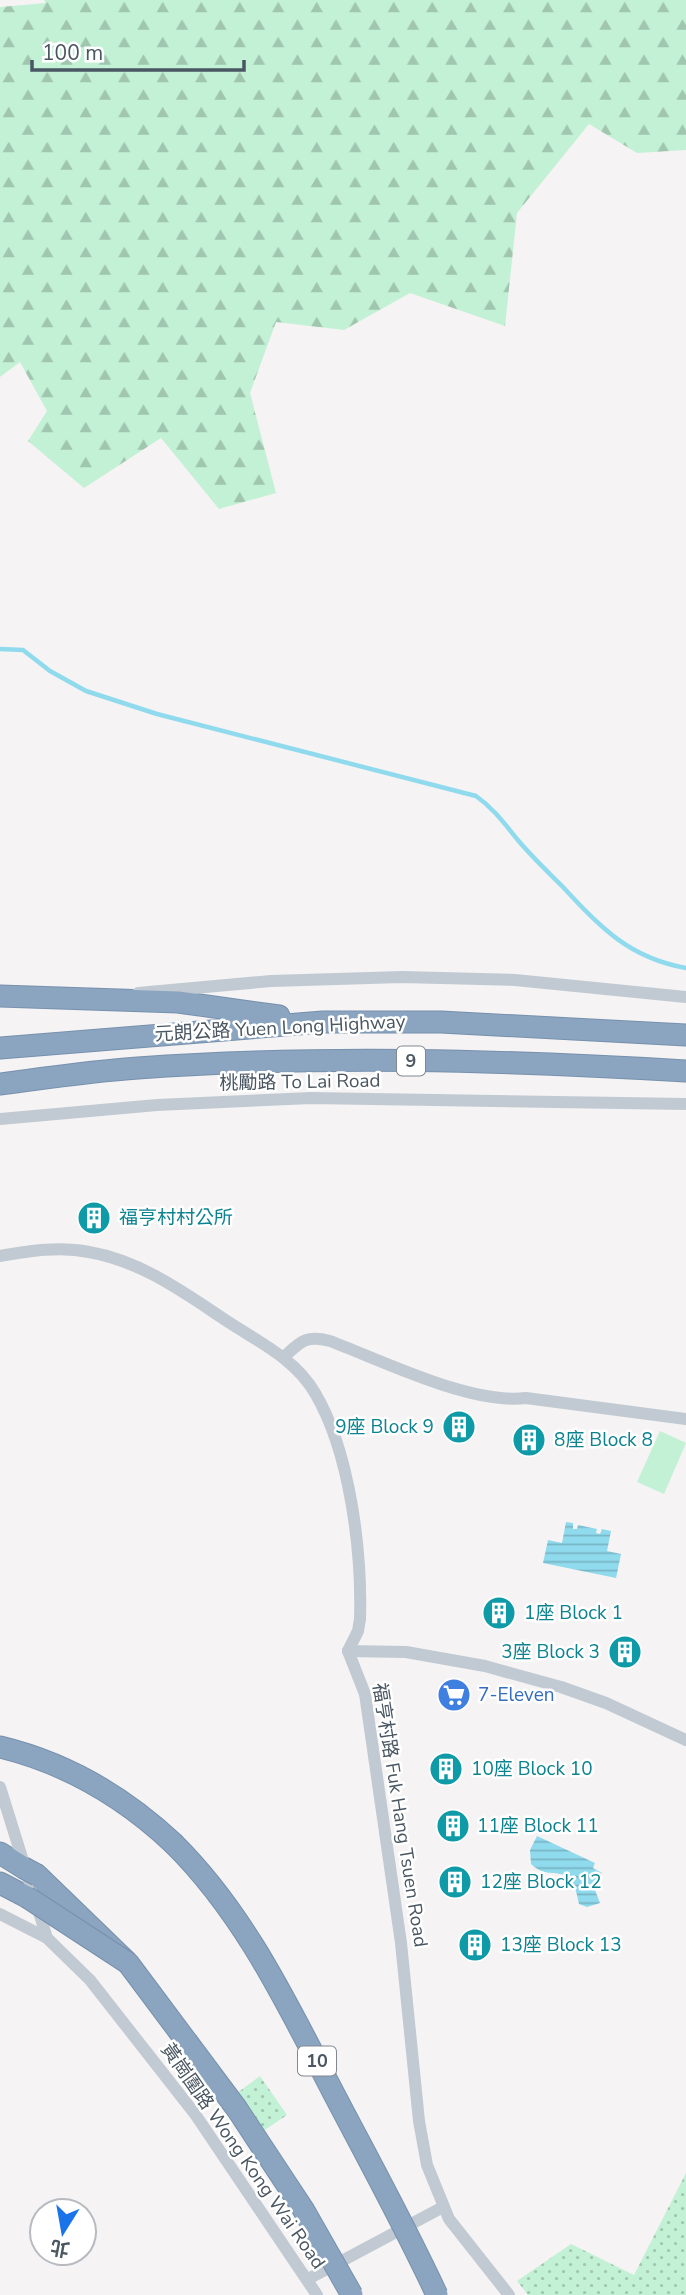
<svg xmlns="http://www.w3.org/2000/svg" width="686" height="2295" viewBox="0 0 686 2295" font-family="'Nunito Sans','Noto Sans TC',sans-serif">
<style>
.forest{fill:url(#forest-firs)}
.park{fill:url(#park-dots)}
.garden{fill:#c3f1d5}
.water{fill:url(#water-rules)}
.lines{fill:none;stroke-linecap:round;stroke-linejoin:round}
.stream{stroke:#90daee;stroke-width:4.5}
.highway-casing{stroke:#7690ad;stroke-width:23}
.street{stroke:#c1cad2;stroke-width:12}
.highway{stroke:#8ba5c1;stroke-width:21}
.highway-bridge-casing{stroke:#7690ad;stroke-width:23;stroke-linecap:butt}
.highway-bridge{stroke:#8ba5c1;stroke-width:21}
.labels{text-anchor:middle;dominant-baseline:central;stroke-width:5;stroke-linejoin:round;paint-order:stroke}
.shield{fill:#fff;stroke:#808990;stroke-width:2}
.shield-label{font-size:18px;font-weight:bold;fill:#4a5661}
.street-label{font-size:19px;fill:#4a5661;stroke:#fff}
.culture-label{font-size:19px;fill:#0d838f;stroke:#fff;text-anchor:start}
.shop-label{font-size:19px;fill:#366cbe;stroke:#fff;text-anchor:start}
</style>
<defs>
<pattern id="forest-firs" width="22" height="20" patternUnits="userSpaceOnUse" patternTransform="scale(1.75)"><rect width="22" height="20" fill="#c3f1d5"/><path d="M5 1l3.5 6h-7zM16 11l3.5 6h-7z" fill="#a0c6b0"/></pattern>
<pattern id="park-dots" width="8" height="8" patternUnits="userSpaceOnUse" patternTransform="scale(1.75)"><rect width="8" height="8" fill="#c3f1d5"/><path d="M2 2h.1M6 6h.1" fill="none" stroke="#a0c6b0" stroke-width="1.8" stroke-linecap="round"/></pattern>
<pattern id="water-rules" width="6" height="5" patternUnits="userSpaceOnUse" patternTransform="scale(1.75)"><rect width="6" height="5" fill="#90daee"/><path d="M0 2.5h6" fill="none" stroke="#78b4c4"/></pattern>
</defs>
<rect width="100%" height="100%" fill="#f5f3f3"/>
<path class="forest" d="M44,0H686V150L637,153L589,124L517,213L505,326L410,293L344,330L276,322L250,393L276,493L219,509L161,438L84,488L28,441L47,411L20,362L0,377V7L46,3Z"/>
<g class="park">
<path d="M260,2076L287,2115L250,2140L225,2102Z"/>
<path d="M686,2173V2295H528L517,2281L571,2244L634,2275Z"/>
</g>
<path class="garden" d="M660,1431L686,1443L664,1494L637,1482Z"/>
<g class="water">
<path d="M566,1522L573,1523V1529H577L578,1525L597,1529L596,1533L600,1534L602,1529L611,1531L607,1551L621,1554L616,1578L543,1563L548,1540L562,1543Z"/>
<path d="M537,1836L595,1863L593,1868L602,1873L595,1890L600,1903L587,1907L579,1904C571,1856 553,1885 531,1864L530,1850Z"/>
</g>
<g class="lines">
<path class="stream" d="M0,649L23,650L50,671L86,691L157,714L476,796C493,808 504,823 517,839C531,856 547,871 562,886C600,927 629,958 686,968"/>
<defs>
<g id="highway">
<path d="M0,996L178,1002L279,1016"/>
<path d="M0,1048L323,1022H441L686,1035"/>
<path d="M0,1084C46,1078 92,1071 138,1068C320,1055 503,1060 686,1071"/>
<path d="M0,1747C66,1763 124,1797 173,1843"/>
<path d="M0,1853L24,1868"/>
<path d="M37,1875L128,1963L187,2042"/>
<path d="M0,1883L27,1897"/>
</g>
</defs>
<use href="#highway" class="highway-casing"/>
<g class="street">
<path d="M138,993L271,981L402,977L515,980L686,997"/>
<path d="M0,1119L157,1105L311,1098L686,1104"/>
<path d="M0,1256C30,1251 59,1246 89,1252C142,1261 186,1294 230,1323C261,1343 296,1360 315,1393C350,1452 362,1551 360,1619L358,1631L348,1651"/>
<path d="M284,1357C301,1341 306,1335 330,1341C383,1361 471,1405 526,1398L686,1419"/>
<path d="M348,1651L365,1694L401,1943L419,2121L427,2165L449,2219L509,2295"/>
<path d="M348,1651L406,1652L485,1666L561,1687L606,1703L686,1740"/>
<path d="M0,1787L47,1938L90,1980L195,2114L317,2295"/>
<path d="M0,1914L47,1938"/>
<path d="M308,2279L443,2207"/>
</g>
<use href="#highway" class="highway"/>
<defs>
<g id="highway-bridge">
<path d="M173,1843C245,1914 287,2004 333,2092C368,2159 405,2226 437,2295"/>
<path d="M24,1868L37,1875"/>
<path d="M27,1897L128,1963"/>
<path d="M187,2042L237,2109L303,2209L352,2295"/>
</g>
</defs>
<use href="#highway-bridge" class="highway-bridge-casing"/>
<use href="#highway-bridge" class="highway-bridge"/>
</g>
<defs>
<symbol id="building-disc" viewBox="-11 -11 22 22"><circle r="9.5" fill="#0f9aa8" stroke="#fff"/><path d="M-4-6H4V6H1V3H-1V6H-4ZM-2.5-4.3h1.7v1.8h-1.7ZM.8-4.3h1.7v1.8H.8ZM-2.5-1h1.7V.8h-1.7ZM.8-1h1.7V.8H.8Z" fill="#fff"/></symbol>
<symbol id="supermarket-disc" viewBox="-11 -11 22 22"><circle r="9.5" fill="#3f7fe0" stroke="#fff"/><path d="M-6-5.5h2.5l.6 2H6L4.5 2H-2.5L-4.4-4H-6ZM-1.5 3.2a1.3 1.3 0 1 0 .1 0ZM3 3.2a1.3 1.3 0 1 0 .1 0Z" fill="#fff"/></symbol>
</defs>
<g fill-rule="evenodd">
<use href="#building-disc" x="75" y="1199" width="38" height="38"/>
<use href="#building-disc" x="440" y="1408" width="38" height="38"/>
<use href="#building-disc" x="510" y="1421" width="38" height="38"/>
<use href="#building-disc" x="480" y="1594" width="38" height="38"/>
<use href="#building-disc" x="606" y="1633" width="38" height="38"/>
<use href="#supermarket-disc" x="435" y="1676" width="38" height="38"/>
<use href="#building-disc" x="427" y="1750" width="38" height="38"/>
<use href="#building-disc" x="434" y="1807" width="38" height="38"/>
<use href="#building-disc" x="436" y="1863" width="38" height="38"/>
<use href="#building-disc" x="456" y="1926" width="38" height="38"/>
</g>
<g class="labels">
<g class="shield">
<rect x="397" y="1046.5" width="28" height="29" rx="5"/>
<rect x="298" y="2046.5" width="38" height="29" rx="5"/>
</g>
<g class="shield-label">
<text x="411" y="1061">9</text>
<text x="317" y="2061">10</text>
</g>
<g class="street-label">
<text transform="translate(280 1028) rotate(-3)">元朗公路 Yuen Long Highway</text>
<text transform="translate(300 1082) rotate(-1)">桃勵路 To Lai Road</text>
<text transform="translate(400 1815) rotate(81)">福亨村路 Fuk Hang Tsuen Road</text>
<text transform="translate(243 2156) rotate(55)">黃崗圍路 Wong Kong Wai Road</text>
</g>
<g class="culture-label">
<text x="119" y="1218">福亨村村公所</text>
<text x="434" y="1427" text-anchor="end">9座 Block 9</text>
<text x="554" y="1440">8座 Block 8</text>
<text x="524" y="1613">1座 Block 1</text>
<text x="600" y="1652" text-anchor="end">3座 Block 3</text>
<text x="471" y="1769">10座 Block 10</text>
<text x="477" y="1826">11座 Block 11</text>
<text x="480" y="1882">12座 Block 12</text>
<text x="500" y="1945">13座 Block 13</text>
</g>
<g class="shop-label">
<text x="478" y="1695">7-Eleven</text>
</g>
</g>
<g transform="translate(63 2232) rotate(191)"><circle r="33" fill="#ffffff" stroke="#b7bbc0" stroke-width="2"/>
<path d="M0-5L12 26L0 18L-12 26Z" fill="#1a73e8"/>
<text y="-10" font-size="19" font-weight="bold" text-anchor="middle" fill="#4a5661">北</text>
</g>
<path d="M32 60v10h212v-10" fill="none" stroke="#4a5661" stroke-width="3.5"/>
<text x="42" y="60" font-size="21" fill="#4a5661" stroke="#ffffff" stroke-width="5" paint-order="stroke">100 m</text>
</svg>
